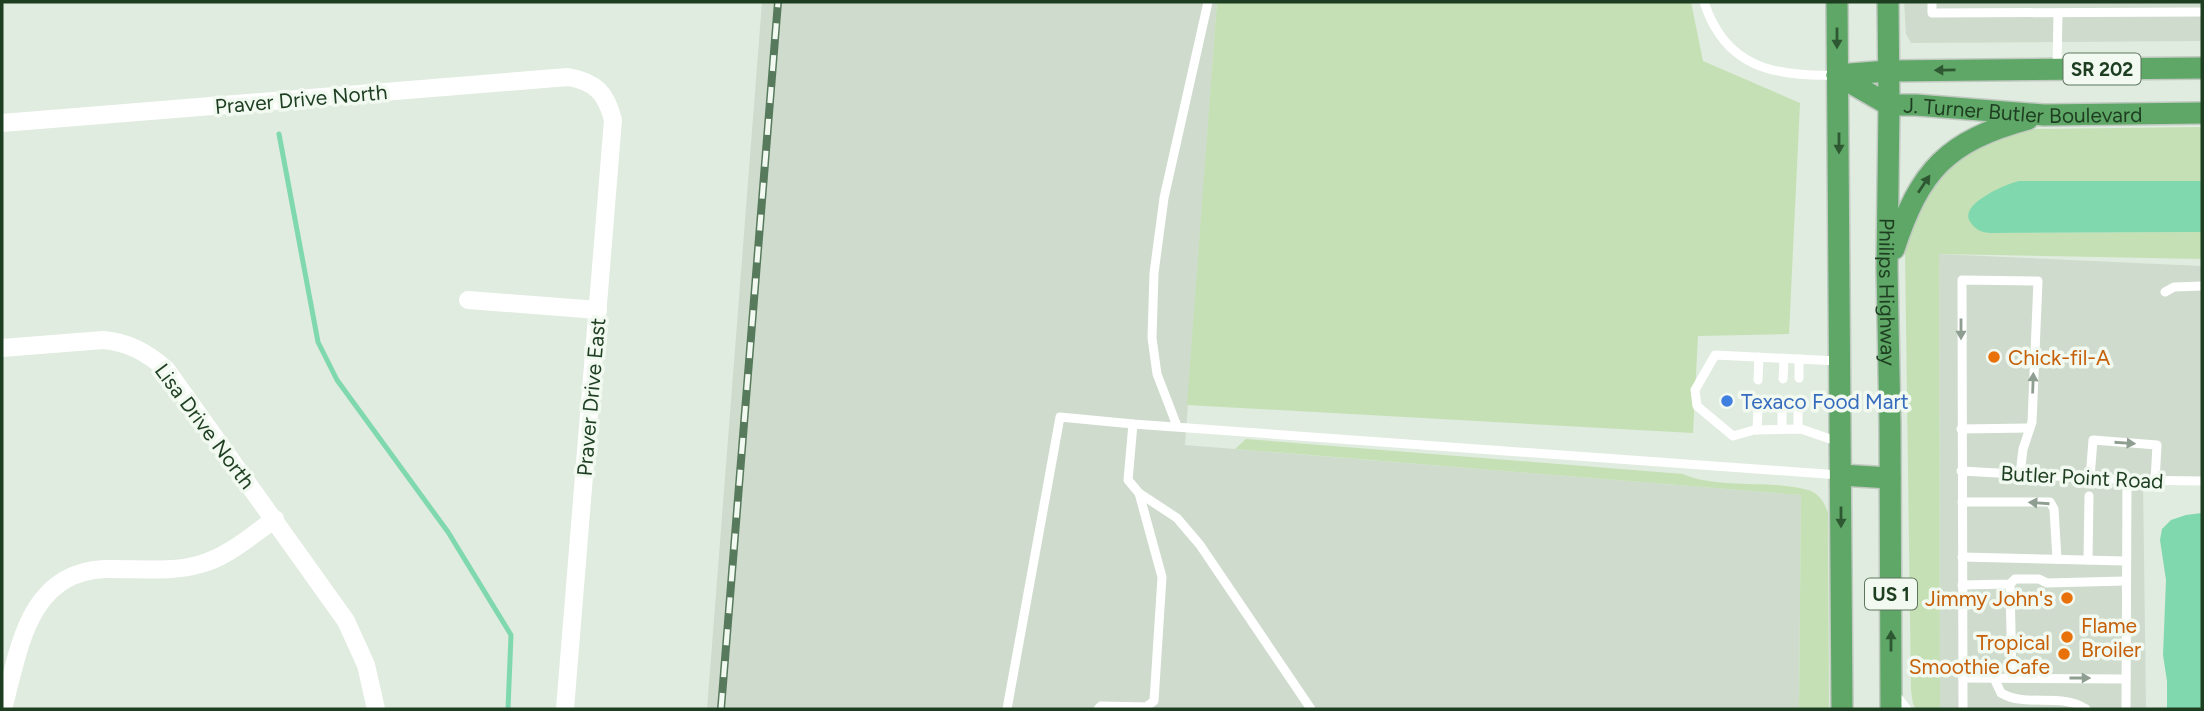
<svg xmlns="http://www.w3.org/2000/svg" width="2204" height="711" viewBox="0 0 2204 711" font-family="Figtree,sans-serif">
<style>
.built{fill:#cfdccd}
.green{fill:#c5e0b5}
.water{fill:#80d8ae}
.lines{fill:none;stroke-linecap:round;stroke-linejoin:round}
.stream{stroke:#80d8ae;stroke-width:5}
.primary-casing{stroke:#c0c9c1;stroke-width:24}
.lane{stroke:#fff;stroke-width:9}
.street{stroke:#fff;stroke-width:18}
.primary{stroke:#5fa766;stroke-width:21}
.rail-casing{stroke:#587a5c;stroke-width:8}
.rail{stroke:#f1f9f0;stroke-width:5;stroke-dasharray:16;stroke-linecap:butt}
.oneway{fill:#2e5832}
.oneway2{fill:#8e9e90}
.food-dot{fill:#e8710a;stroke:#f1f9f0;stroke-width:2.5}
.shop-dot{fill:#3f7fe0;stroke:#f1f9f0;stroke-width:2.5}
.labels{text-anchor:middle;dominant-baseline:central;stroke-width:7;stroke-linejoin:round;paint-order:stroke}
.shield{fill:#f1f9f0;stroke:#5d765f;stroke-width:2}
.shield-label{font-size:19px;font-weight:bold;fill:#1e3e21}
.street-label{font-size:21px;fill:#1e3e21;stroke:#f1f9f0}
.food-label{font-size:21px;fill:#c56008;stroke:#f1f9f0;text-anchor:start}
.shop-label{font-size:21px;fill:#366cbe;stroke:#f1f9f0;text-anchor:start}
</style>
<rect width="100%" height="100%" fill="#e0ecdf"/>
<g class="built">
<path d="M762,2H1217L1185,445L1801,495L1799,709H707Z"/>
<path d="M1904,2H2202V41L1911,43L1906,34Z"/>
<path d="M1939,254L2202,266V483L2143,479L2146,709H1940Z"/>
</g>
<g class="green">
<path d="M1217,2H1691L1703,61L1800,103L1789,334L1698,336L1693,433L1187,405Z"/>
<path d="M2202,127V181H2019L1990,233L2202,232V259L1939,254L1940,709H1916L1913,704L1911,690L1905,250L1912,216L1955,158L2021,129Z"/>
<path d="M1246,439L1683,474C1720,490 1769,479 1808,490C1819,493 1825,503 1828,513L1829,709H1799L1801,495L1235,449Z"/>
</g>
<g class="water">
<path d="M2019,181H2202V232L1990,233C1982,232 1977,231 1971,223C1956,205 2006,184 2019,181Z"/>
<path d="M2202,513V709H2167V681L2163,655L2166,580L2160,540L2162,529L2171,520L2186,515Z"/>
</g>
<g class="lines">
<path class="stream" d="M279,134L318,342L337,380L448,532L511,635L508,709"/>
<defs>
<g id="primary">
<path d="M1837,2L1842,709"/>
<path id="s1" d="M1888,2L1889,105L1887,268L1890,425L1891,709"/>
<path id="s2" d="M1837,75L1889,105H1916L2044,115L2202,113"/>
<path d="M1837,75L1888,71L2202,68"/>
<path d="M1894,249C1920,170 1947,141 2028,119"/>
<path d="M1841,475L1890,478"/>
</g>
</defs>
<use href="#primary" class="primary-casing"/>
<g class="lane">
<path d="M1704,2C1725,67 1773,77 1836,75"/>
<path d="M1932,2V13L2202,12"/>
<path d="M2057,69L2058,13"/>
<path d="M2165,292L2174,287L2202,286"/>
<path d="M1838,361L1715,355L1695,390L1697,406L1733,436L1754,430L1801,429L1839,442"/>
<path d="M1799,378V359"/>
<path d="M1783,379L1784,359"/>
<path d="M1758,380L1759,357"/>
<path d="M1133,424L1128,480L1139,493L1177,518L1200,545L1311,709"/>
<path d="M1177,426L1157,374L1152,338L1154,273L1164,198L1208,2"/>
<path d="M1782,429V409"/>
<path d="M1798,429V408"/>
<path d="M1961,429L2029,428"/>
<path d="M1757,430L1758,409"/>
<path d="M1961,471L2127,480L2202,481"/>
<path d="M2090,478L2093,440L2157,445L2155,481"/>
<path d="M1962,502H2050L2054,509L2057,559"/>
<path d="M1962,557L2125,561"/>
<path d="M2088,560L2089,496"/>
<path d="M2010,584L2012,678"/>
<path d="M1962,585L2010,584L2015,579H2039L2047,583L2125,581"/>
<path d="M1963,678L2126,679"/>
<path d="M1994,678L2001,693C2027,708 2061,692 2086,709"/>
<path d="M1895,694L1907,709"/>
<path d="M1007,709L1060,417L1133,424L1839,475"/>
<path d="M1098,709L1101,706L1146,707L1154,701L1162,577L1139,493"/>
<path d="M1963,709L1962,280L2038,281L2032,422L2023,449L2020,474"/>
<path d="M2126,709L2127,480"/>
</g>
<g class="street">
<path d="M2,123L568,77C596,82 606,93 613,120L565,709"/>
<path d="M468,300L598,310"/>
<path d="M2,348L103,340C128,342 146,352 166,369L346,621L366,665L376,709"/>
<path d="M3,709C19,651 27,572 105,569C136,568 171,573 201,564C229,556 252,535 275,519"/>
</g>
<use href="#primary" class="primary"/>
<defs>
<path id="rail" d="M721,709L778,2"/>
</defs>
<use href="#rail" class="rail-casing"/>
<use href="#rail" class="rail"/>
</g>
<defs><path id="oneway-solid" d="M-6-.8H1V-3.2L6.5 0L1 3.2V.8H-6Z" transform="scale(1.75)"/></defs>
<g class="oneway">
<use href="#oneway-solid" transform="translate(1837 38) rotate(90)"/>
<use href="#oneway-solid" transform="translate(1945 70) rotate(179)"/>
<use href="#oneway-solid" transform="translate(1839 143) rotate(90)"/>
<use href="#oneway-solid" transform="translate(1924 184) rotate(-56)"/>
<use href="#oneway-solid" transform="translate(1841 517) rotate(90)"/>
<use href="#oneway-solid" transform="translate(1891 641) rotate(-90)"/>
</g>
<g class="oneway2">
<use href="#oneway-solid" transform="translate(1961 329) rotate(90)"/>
<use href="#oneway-solid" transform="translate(2033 383) rotate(-88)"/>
<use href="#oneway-solid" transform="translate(2125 443) rotate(4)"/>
<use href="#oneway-solid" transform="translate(2039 503) rotate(-176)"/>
<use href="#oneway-solid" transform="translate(2080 678)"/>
</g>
<g class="food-dot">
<circle cx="1994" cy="357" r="7"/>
<circle cx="2067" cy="598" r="7"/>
<circle cx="2067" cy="637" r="7"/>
<circle cx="2064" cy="654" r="7"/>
</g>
<circle class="shop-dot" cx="1727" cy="401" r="7"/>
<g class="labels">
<g class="shield">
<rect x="2063.5" y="53.5" width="77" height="31" rx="5"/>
<rect x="1865" y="578.5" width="52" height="31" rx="5"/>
</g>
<g class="shield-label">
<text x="2102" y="69">SR 202</text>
<text x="1891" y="594">US 1</text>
</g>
<g class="street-label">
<text transform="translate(301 99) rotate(-5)">Praver Drive North</text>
<text stroke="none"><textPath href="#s2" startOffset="194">J. Turner Butler Boulevard</textPath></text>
<text stroke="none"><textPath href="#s1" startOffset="290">Philips Highway</textPath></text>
<text transform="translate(591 397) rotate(-85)">Praver Drive East</text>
<text transform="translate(205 426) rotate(53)">Lisa Drive North</text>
<text transform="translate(2082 477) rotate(3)">Butler Point Road</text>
</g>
<g class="food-label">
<text x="2008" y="357">Chick-fil-A</text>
<text x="2053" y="598" text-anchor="end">Jimmy John's</text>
<text x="2081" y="625">Flame<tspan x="2081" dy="24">Broiler</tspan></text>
<text x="2050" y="642" text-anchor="end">Tropical<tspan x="2050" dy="24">Smoothie Cafe</tspan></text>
</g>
<g class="shop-label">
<text x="1741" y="401">Texaco Food Mart</text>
</g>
</g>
<rect width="2204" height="711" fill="none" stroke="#1e3e21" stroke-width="7"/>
</svg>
